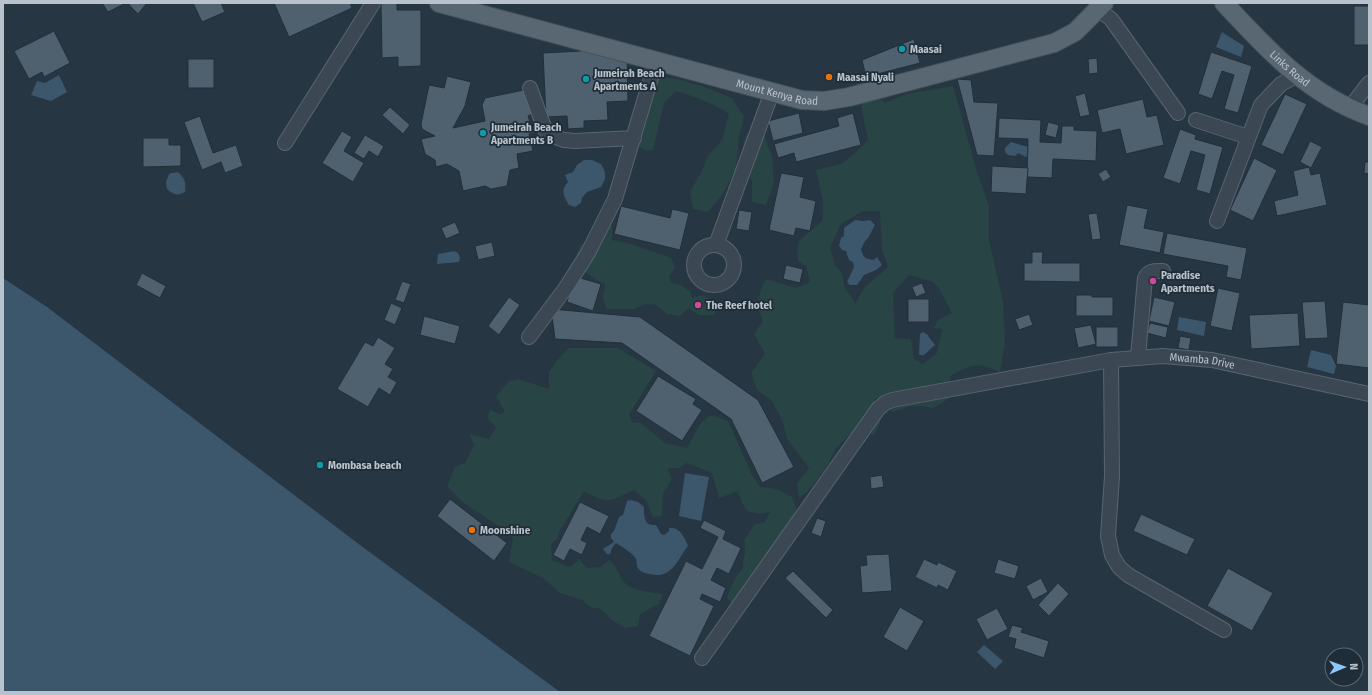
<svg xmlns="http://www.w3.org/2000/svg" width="1372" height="695" viewBox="0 0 1372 695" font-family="'Fira Sans Condensed',sans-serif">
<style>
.green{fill:#284444;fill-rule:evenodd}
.water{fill:#3c566c}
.building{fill:#4f606e;stroke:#212f3a}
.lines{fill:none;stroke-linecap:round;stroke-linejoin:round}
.minor-casing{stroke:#596570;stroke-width:16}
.major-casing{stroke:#44515c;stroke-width:20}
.minor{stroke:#3b4853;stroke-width:14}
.major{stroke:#596772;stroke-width:18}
.culture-dot{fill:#0f9aa8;stroke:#1f2d38;stroke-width:1.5}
.food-dot{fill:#e8710a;stroke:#1f2d38;stroke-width:1.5}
.hotel-dot{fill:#d1479c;stroke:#1f2d38;stroke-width:1.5}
.labels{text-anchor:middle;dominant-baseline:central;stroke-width:3.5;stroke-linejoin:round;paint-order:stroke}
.poi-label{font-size:11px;font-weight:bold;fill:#b8c2cc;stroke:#1f2d38;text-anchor:start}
.street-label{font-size:11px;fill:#b8c2cc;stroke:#1f2d38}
</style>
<rect width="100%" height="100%" fill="#263643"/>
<g class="green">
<path d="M645,71L663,77L678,79L702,86L732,98L744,117L739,137L736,168L723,194L708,212L693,209L690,192L701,172L708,156L722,140L729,114C713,103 695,97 676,91L664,103L653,150L646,151L638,146L633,117L650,107L652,102L642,80Z"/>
<path d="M953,86L977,172L989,206V240L1003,301L1005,343L1000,372C976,361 971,365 950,376V398L933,408L922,406H911L892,412L887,396L874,399L880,423L874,435L857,428L836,448L826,468L809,490L799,498L797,483L809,468L787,439L782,420L772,401L757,390L751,373L765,354L754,334L763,321L757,305L761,289L766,279L796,288L810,282L806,266L798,261L797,254L799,241L823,220V202L816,170L841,164L857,151L868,140L862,112V100L878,98L885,103L906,94ZM863,211H880L882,250L888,267L864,288L855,304L852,297L845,289L842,273L835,265L830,248L841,224ZM909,275L933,282L938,287L952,313L938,320L934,328L942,329L937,353L923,364L914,359L911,339L895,338L893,293Z"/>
<path d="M754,125L764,135L772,156L774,183L766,205L752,202V180L740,163L745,137Z"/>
<path d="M621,195L612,223V240L628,243L671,258L675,267L669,277L671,283L680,285L690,291L692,298L703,295L716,303L715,315H699L688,308L680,316L667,314L656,305L647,304L634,309H606L603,298L605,283L598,281L573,264L580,246L592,236Z"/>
<path d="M569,348H618L656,371L629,415L632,422L641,423L665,443L687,448L700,424L710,415L728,421L752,475L760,487L778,489L792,497L797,510L788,526L776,541L770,555L732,604L727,598C731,586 735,577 743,568C743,557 747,551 744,540L755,524L765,522L770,512L758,514L747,511L742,503L738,491L719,498L712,473L687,463L678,468H667L672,479L663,494L662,516L653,517L646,500L634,490C610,501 608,505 584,491L559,532L557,539L551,544L552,560L570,567L579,559L587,568L601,567L609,560C616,565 617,570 621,578C628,591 650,592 663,594L659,604L640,614L638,626L625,628L612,620L601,609L590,607L582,600L560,593L543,578L509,562L513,538L500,527L461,501L447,486L455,467L465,463L474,445L469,434L489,439L496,427L487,418L490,410L500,414L505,412L496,396L509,381L518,379L549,389V372L559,358Z"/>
</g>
<g class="water">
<path d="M1222,32L1244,46L1241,57L1216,47Z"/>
<path d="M59,75L67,92L51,101L31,95L37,81L45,83Z"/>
<path d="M1011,142L1028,147L1029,155L1026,157L1018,153L1015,156L1008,155L1005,152V148Z"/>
<path d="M584,160H592L601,164L605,172V179L601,187L587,192L582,198L581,203L575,207L569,205C564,197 560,190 568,182L565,175L573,172L577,165Z"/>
<path d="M178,172C185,178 186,183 185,192C178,196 173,195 167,189L166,182L169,174L172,173Z"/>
<path d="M855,220L863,221L870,220L875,225L868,238L865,241L861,249C863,257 865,259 873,260L877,257L882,265L876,270L864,275L857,285H850L847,282L854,267L853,262L849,260L846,251L842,250L839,246L841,238L844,236V228Z"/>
<path d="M454,251L458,253L460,257L459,262L437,264L438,254Z"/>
<path d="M3,278L47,307L360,545L560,692H3Z"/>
<path d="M1179,317L1206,322L1204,336L1177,330Z"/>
<path d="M923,332L928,335C929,339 933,341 935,345L924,355H919L920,334Z"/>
<path d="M1311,350L1331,355L1336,366L1334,374L1307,367Z"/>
<path d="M685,473L709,477L701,521L679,516Z"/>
<path d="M631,500L638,502L644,507C644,517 644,526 656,525L661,534L664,535L669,531V528C679,526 685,538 688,546C677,560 672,580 649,574C645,573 640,572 638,568C636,566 637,562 636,559C632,552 622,547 616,543L612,548L610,554H607L603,549L614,542L611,538V534L614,531L619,517L623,515L627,501Z"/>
<path d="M984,645L1003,661L995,669L977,652Z"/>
</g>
<g class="building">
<path d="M102,3H126L108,12Z"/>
<path d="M128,3H147L138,14L132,8Z"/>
<path d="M193,3H221L225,12L202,22Z"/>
<path d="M274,3H350L352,8L289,37Z"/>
<path d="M381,3H397V10H421V66L398,67V57L382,58Z"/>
<rect x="1354" y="6" width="15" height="39"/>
<path d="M54,31L70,63L44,77L42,72L29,79L14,51Z"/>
<path d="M914,39L920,63L866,77L862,60Z"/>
<path d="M583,47L627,58L628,101L607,102L608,120L584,121V128L568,129L567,116L546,117L543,53L581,51Z"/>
<path d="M1211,52L1252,66L1238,113L1224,109L1234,75L1222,71L1212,99L1198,94Z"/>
<path d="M1097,58L1098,73L1089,74L1088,59Z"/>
<rect x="188" y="59" width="26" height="29"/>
<path d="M447,76L471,82L465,106L453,128L485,121L482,105L485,98L524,90L534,113L528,116L531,125L542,131L529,134L533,151L517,154L519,168L510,170L507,186L491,189L485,186L463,191L459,171L447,164L436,167L435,160L425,154L421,139L435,136L422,129L421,124L429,85L444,88Z"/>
<path d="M957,79L971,80L974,102L998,103L994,156L977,155Z"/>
<path d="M1085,93L1090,115L1080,117L1075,96Z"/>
<path d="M1285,94L1307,104L1283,155L1261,145Z"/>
<path d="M1143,99L1147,117L1157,115L1164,145L1126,154L1120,129L1102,133L1097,110Z"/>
<path d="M390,107L410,125L403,134L382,115Z"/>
<path d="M799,113L803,133L773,141L768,121Z"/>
<path d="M853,113L861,145L796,162L794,153L778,158L774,144L839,126L837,118Z"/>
<path d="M200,116L213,153L236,145L243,166L225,173L221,162L202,170L184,122Z"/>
<path d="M999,118L1041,120L1040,142L1061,143L1062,126H1074V130L1097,131L1096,161L1053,159L1052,178L1027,177L1028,139L998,138Z"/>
<path d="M1048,122L1059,125L1056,138L1045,135Z"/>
<path d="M1180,129L1196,135L1195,139L1223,147L1210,194L1196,190L1205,155L1191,151L1180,184L1163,178Z"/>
<path d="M342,131L352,137L344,151L364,163L353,182L322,163Z"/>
<path d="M365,135L384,146L378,157L369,151L364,159L354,153Z"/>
<path d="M143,138H169V145H181V166L143,167Z"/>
<path d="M1310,141L1322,147L1311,168L1300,162Z"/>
<path d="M1254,158L1277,170L1253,221L1230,210Z"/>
<path d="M1365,162H1369V174L1364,173Z"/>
<path d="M992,166L1028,168L1026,194L991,192Z"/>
<path d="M1309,167L1311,175L1320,173L1327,205L1277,216L1274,201L1298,195L1293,171Z"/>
<path d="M1106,169L1111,177L1103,182L1098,174Z"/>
<path d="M781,173L804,177L800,197L816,201L810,231L796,228L794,236L769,230Z"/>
<path d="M1127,205L1148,209L1144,228L1164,232L1160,253L1119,245Z"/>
<path d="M621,206L670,218L672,209L689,213L680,250L614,234Z"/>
<path d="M739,210L752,212L749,231L736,229Z"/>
<path d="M1097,213L1101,239L1092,240L1088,214Z"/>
<path d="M455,222L460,233L446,239L441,228Z"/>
<path d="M1167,233L1247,248L1241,280L1226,277L1228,266L1163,254Z"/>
<path d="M492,242L495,256L478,260L475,246Z"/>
<path d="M1032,252H1043L1042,263H1080V282L1024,281V263H1032Z"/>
<path d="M786,265L803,269L800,283L783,279Z"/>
<path d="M142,273L166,286L160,298L136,285Z"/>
<path d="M574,276L601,284L593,311L567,302Z"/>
<path d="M402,281L411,284L404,303L395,300Z"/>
<path d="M922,283L926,293L916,297L912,287Z"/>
<path d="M1218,288L1240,293L1232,331L1210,326Z"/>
<path d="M1076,295H1092V297H1113V316H1076Z"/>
<path d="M509,297L520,305L499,335L488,326Z"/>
<path d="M1154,297L1175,302L1169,326L1149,321Z"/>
<rect x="908" y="299" width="21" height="23"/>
<path d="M1325,301L1328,338L1305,339L1302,302Z"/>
<path d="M1343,302L1369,305V368L1336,364Z"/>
<path d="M391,303L402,308L395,325L384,320Z"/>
<path d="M551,309L640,317L758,400L794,467L762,483L731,419L622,343L555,339Z"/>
<path d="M1298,313L1300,346L1251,349L1249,315Z"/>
<path d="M1029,314L1033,325L1019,330L1015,319Z"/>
<path d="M424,316L460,326L455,344L420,335Z"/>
<path d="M1150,323L1168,327L1166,338L1147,333Z"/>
<path d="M1091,325L1096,344L1078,348L1074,328Z"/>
<rect x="1096" y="327" width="22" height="20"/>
<path d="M1180,336L1191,338L1189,350L1178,348Z"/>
<path d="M378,337L395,348L385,364L393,369L388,377L397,382L390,395L379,388L368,407L337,389L365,342L373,346Z"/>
<path d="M658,376L696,399L693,404L702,410L682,441L636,411Z"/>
<path d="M882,475L884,487L871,489L870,477Z"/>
<path d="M450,499L507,543L494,561L437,516Z"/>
<path d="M580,502L609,516L600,534L587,527L581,540L587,543L582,555L570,549L564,561L553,555Z"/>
<path d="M1141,514L1195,539L1187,555L1133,531Z"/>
<path d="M817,518L826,521L821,537L811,533Z"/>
<path d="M704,520L726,531L723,539L741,548L729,574L717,568L711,580L726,588L720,602L702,594L700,599L714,606L690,656L649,636L686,561L702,569L718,537L700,528Z"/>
<path d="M889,554L892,591L862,593L860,566L867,565L866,555Z"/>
<path d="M924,559L937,565L938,562L957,571L948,590L938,585L937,588L915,577Z"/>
<path d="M998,559L1019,566L1015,579L994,573Z"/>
<path d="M1228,568L1273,593L1252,631L1207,606Z"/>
<path d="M793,571L833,610L826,618L785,578Z"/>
<path d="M1041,578L1048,592L1033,600L1026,586Z"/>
<path d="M1058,583L1069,594L1049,616L1038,605Z"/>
<path d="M900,607L924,621L907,651L883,637Z"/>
<path d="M997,608L1008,629L987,640L976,619Z"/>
<path d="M1012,625L1023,628L1021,632L1049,641L1044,658L1014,648L1016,639L1008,637Z"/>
</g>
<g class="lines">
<defs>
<g id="minor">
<path d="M1098,9L1111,19L1178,113"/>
<path d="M530,88L545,130L553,136L564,140L575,141L634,138"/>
<path d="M1349,109L1369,83"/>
<path d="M1196,120L1248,137"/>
<path d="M285,143L373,3"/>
<path d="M1217,221L1261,105L1281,84L1296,76"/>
<path d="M716,245L772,92"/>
<circle cx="714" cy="265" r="20"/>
<path d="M529,337L565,289L588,253L615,199L656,61"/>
<path d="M1138,357L1145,278C1149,270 1155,271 1163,271"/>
<path d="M1111,360L1112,476L1108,536L1112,555L1119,567L1128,575L1224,630"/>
<path id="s1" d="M702,658L878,409L885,403L892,400L1111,360L1163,356L1212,360L1369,394"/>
</g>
<g id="major">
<path id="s2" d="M439,3L802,100L824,101L849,97L1054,43L1075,32L1104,3"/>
<path id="s3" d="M1224,3C1268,50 1307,94 1369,116"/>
</g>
</defs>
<use href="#minor" class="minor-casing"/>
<use href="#major" class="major-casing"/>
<use href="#minor" class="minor"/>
<use href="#major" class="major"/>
</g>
<g class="culture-dot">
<circle cx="902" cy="49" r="4"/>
<circle cx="586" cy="79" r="4"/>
<circle cx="483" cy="133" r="4"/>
<circle cx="320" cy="465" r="4"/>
</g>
<g class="food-dot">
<circle cx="829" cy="77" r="4"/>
<circle cx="472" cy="530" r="4"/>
</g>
<g class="hotel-dot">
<circle cx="1153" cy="281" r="4"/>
<circle cx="698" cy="305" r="4"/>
</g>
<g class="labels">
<g class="poi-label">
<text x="910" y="49">Maasai</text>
<text x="594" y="73">Jumeirah Beach<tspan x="594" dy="13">Apartments A</tspan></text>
<text x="837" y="77">Maasai Nyali</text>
<text x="491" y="127">Jumeirah Beach<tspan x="491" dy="13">Apartments B</tspan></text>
<text x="1161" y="275">Paradise<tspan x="1161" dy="13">Apartments</tspan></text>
<text x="706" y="305">The Reef hotel</text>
<text x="328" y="465">Mombasa beach</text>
<text x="480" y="530">Moonshine</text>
</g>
<g class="street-label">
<text stroke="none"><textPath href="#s3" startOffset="93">Links Road</textPath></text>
<text stroke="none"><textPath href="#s2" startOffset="350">Mount Kenya Road</textPath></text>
<text stroke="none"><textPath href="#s1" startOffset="636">Mwamba Drive</textPath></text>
</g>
</g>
<rect width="1372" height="695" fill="none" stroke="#b8c2cc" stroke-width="8"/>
<g transform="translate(1344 667) rotate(88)"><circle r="19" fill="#1f2d38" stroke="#5c6973"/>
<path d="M0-3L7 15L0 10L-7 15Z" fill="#8fc6fa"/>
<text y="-6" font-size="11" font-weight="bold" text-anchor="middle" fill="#b8c2cc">N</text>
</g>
</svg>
